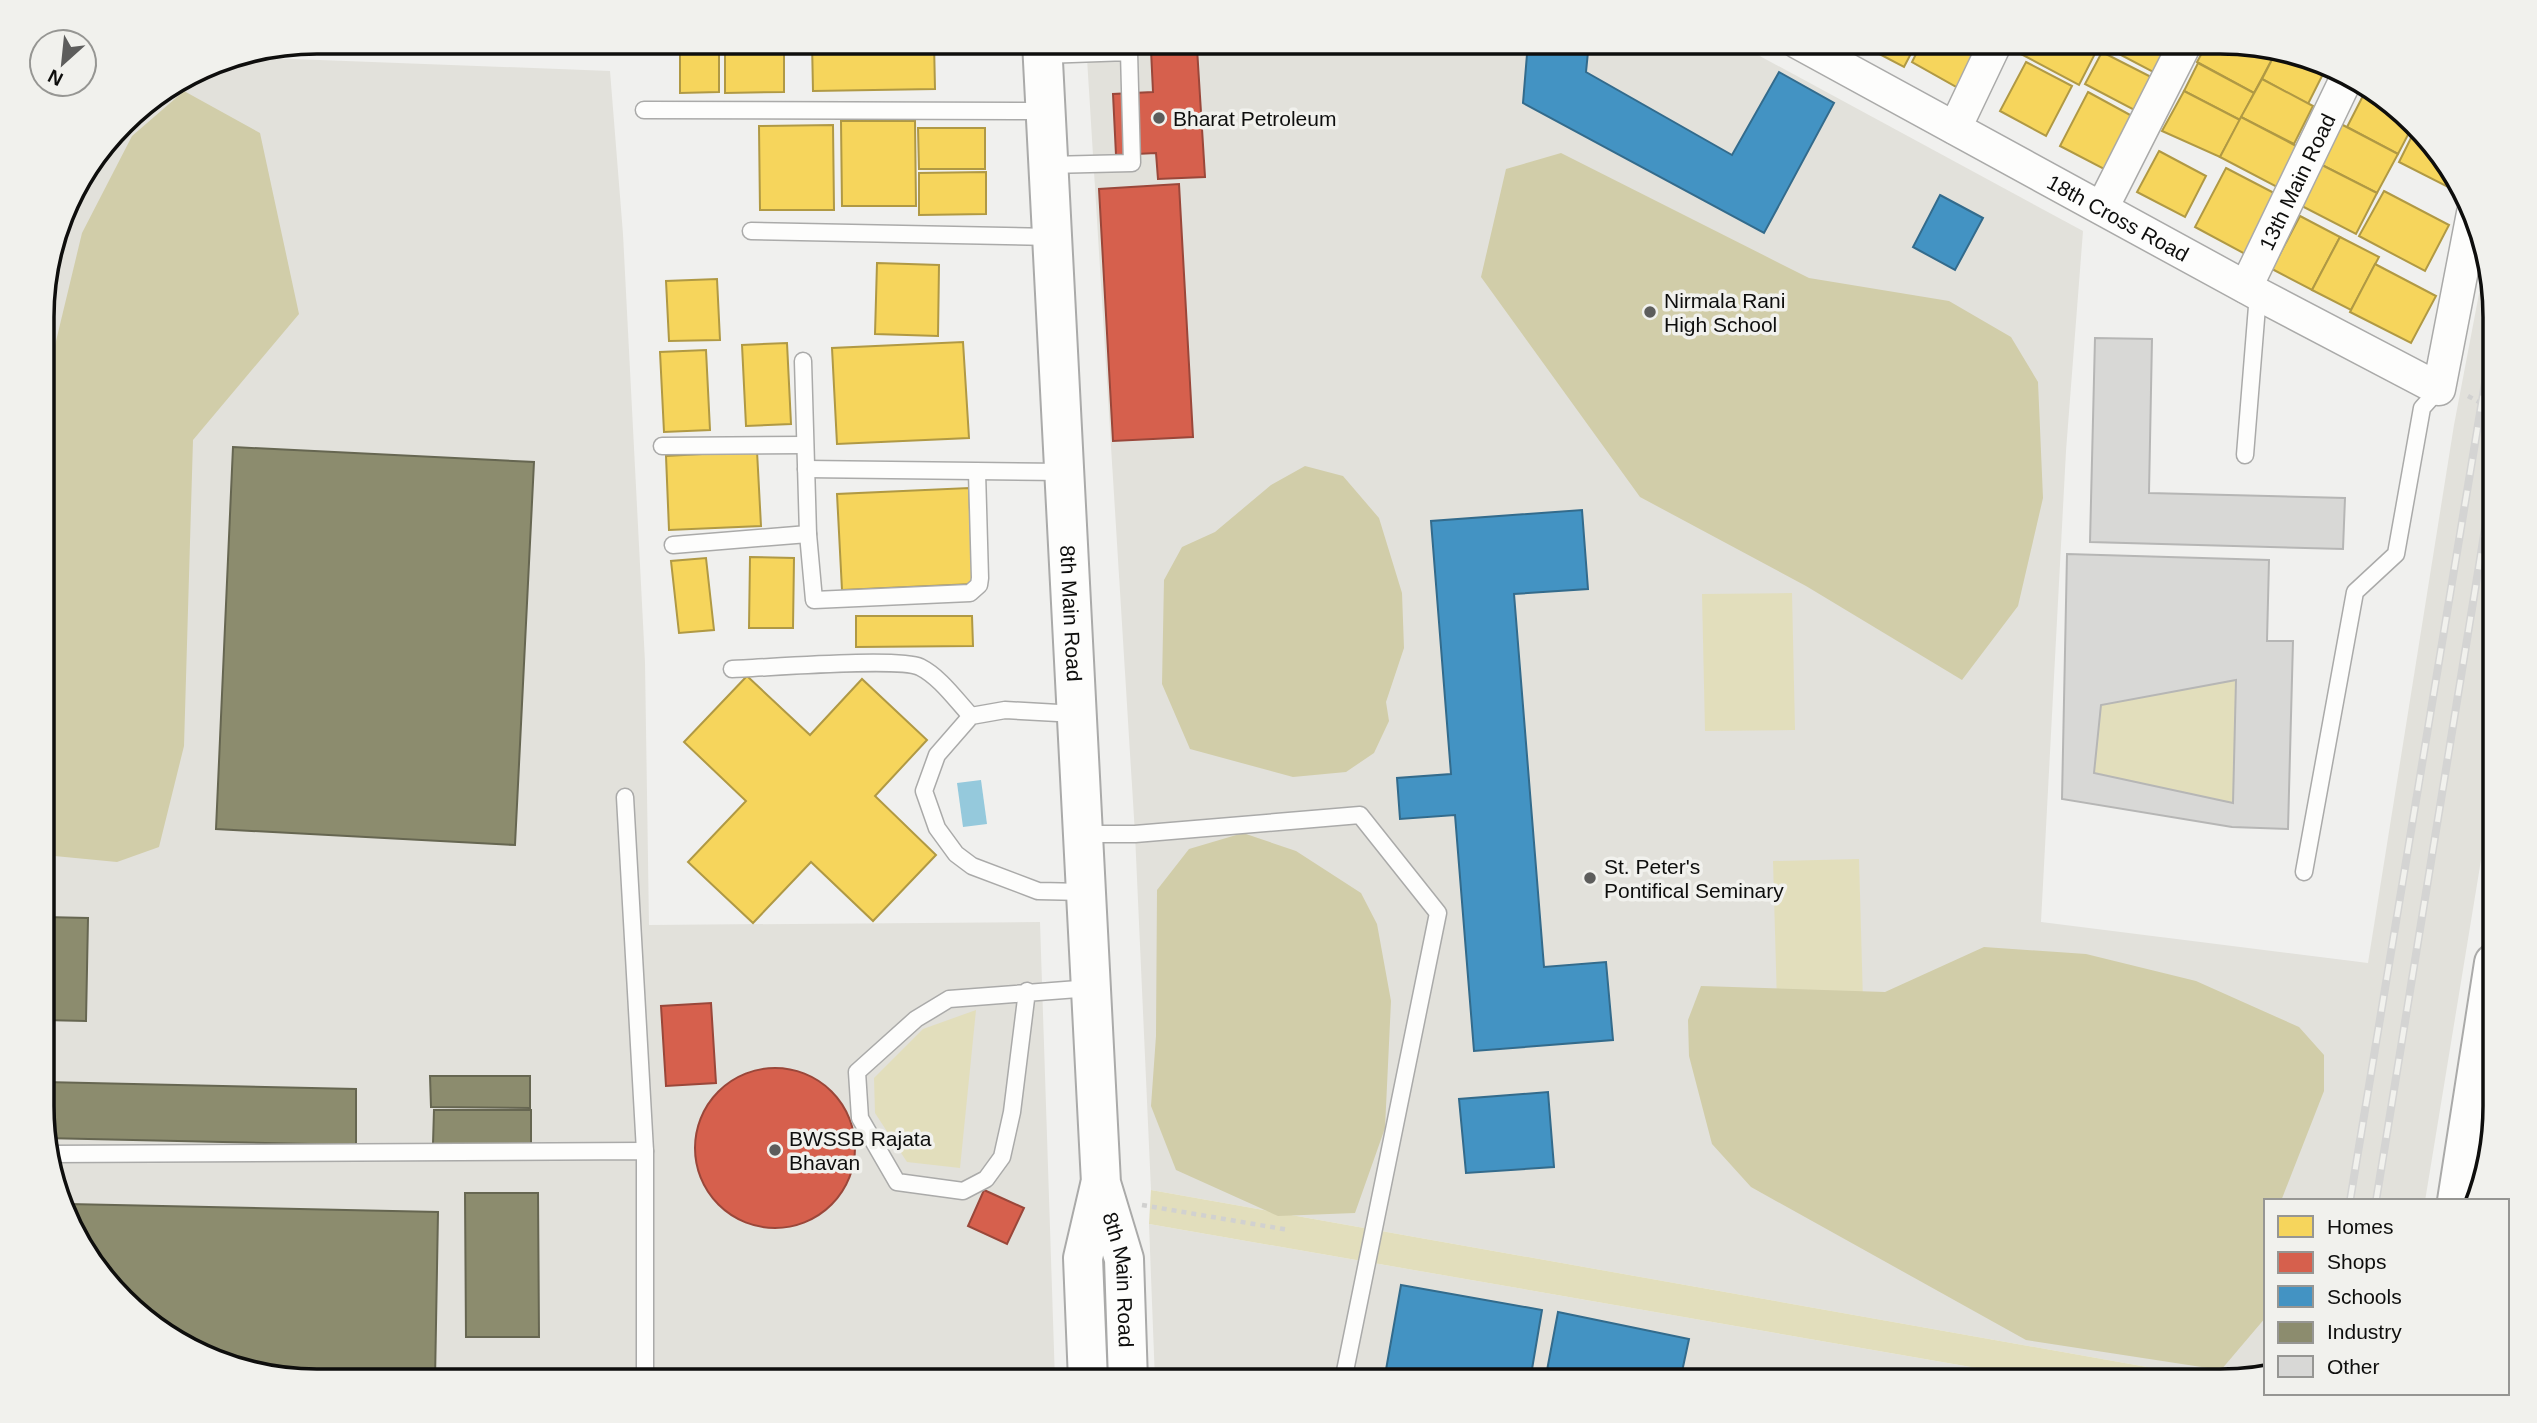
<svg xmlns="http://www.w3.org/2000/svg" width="2537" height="1423" viewBox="0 0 2537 1423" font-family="Arial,sans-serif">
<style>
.built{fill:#e2e1db}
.green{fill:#e2debc}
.forest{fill:#d1cda9}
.water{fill:#95c9dc}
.homes{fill:#f6d55c;stroke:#b09944;stroke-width:2}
.shops{fill:#d6604d;stroke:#9a473a;stroke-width:2}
.schools{fill:#4393c3;stroke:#336b8c;stroke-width:2}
.industry{fill:#8c8c6e;stroke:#666651;stroke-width:2}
.building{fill:#d8d8d6;stroke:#b6b6b5;stroke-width:2;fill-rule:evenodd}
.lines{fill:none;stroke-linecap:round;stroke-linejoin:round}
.lane-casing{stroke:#aaaaa9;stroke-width:19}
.street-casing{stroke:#aaaaa9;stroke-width:35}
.secondary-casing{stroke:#aaaaa9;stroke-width:42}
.path{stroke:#d1d1d0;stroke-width:4.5;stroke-dasharray:5 5;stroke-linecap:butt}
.lane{stroke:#fdfdfc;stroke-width:16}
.street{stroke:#fdfdfc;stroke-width:32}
.secondary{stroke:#fdfdfc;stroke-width:38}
.rail-casing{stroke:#d4d4d3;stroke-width:8}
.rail{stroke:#f1f1ed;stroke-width:5;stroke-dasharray:16;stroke-linecap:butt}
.poi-dot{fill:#5d5d5c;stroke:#f1f1ed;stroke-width:2.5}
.labels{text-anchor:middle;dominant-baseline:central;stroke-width:7;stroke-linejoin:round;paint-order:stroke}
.poi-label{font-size:21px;fill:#0e0e0d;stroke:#f1f1ed;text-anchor:start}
.street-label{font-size:21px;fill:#0e0e0d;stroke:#f1f1ed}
.rim{fill:none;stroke:#0e0e0d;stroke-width:3.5}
</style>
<rect width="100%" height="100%" fill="#f0f0ee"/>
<g class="built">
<path d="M1086,42H1734L2083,231L2066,451L2041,922L2368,963L2454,425L2486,257L2494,299V781L2425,1201H2266V1372L2237,1380H2220L1151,1190L1135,834Z"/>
<path d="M242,57L610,71L623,234L645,662L649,925L1040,922L1055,1381H317L246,1372L180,1344L88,1258L44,1141V282L71,195L135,111L212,63Z"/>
<path d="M1149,1224L2046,1380L1155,1381Z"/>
</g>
<g class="green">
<path d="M1792,593L1795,730L1705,731L1702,594Z"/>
<path d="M2236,680L2233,803L2094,773L2101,705Z"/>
<path d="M1859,859L1863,1002L1777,1003L1773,861Z"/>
<path d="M976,1010L960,1168L907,1162L875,1113L874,1078L923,1029Z"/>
<path d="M1151,1190L2220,1380H2046L1149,1224Z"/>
</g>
<g class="forest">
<path d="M184,91L260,133L299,314L193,440L184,746L159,847L117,862L44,855V391L82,233L132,136Z"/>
<path d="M1561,153L1809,278L1949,301L2011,337L2038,382L2043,498L2018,606L1962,680L1806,586L1640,497L1481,277L1506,169Z"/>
<path d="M1305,466L1343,476L1379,518L1402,593L1404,648L1386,702L1389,721L1374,753L1346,772L1293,777L1190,749L1162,684L1164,580L1182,547L1215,532L1271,485Z"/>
<path d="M1243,833L1296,851L1361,893L1377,924L1391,1001L1385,1128L1355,1213L1278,1216L1176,1170L1151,1106L1156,1036L1157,890L1189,849Z"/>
<path d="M1984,947L2086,954L2196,981L2299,1027L2324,1055V1091L2281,1201H2266V1317L2221,1370L2026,1340L1751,1187L1712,1144L1689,1056L1688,1020L1701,986L1885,992Z"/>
</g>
<path class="water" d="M981,780L987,824L963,827L957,783Z"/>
<g class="homes">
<path d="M680,42H719V92L680,93Z"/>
<path d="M725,42H784V92L725,93Z"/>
<path d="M812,42H934L935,89L813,91Z"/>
<path d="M1869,42H1917L1904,67L1866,47Z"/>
<path d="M1922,42H1969L1978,47L1960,89L1912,62Z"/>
<path d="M2028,42H2096L2100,44L2079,85L2021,54Z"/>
<path d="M2101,42H2174L2157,74L2100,44Z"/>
<path d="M2208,42H2220L2277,50L2254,93L2197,62Z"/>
<path d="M2277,50L2291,51L2327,66L2308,104L2262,79Z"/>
<path d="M2102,52L2157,80L2140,113L2085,84Z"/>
<path d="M2026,62L2072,86L2046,136L2000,111Z"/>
<path d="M2198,63L2254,93L2240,120L2184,91Z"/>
<path d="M2262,79L2313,106L2294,144L2241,117Z"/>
<path d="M2184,91L2240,120L2220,157L2162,131Z"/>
<path d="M2088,92L2132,116L2104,169L2060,146Z"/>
<path d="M2365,92L2381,101L2411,129L2398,154L2347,127Z"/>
<path d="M2241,117L2298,147L2277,187L2220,157Z"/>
<path d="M841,121H915L916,206H842Z"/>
<path d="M2339,123L2398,154L2377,193L2318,163Z"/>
<path d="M833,125L834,210H760L759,126Z"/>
<path d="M918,128H985V169H919Z"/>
<path d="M2414,132L2449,165L2454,175L2448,187L2399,162Z"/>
<path d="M2159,151L2206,176L2185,217L2137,192Z"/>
<path d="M2318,163L2377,193L2356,234L2296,203Z"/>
<path d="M2226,168L2276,194L2245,254L2195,227Z"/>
<path d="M986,172V214L919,215V173Z"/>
<path d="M2384,191L2449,225L2425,271L2359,236Z"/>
<path d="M2300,216L2340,237L2312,290L2272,269Z"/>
<path d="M2340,237L2379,257L2351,310L2312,290Z"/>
<path d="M877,263L939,265L938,336L875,334Z"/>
<path d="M2375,264L2436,296L2411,343L2350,312Z"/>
<path d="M717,279L720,340L669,341L666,281Z"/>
<path d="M963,342L969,438L837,444L832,348Z"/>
<path d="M787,343L791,424L746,426L742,345Z"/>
<path d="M706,350L710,430L664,432L660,352Z"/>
<path d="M757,451L761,526L669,530L666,456Z"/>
<path d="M969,488L973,584L842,590L837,494Z"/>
<path d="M750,557L794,558L793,628H749Z"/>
<path d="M706,558L714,630L679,633L671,561Z"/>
<path d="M856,616H972L973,646L856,647Z"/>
<path d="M747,676L810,735L862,679L927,740L875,796L936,855L873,921L811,862L753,923L688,862L746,801L684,742Z"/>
</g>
<g class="shops">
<path d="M1197,48L1205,177L1158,179L1156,153L1116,155L1113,94L1153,92L1151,50Z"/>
<path d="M1179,184L1193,437L1113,441L1099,189Z"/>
<path d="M711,1003L716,1083L666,1086L661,1006Z"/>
<circle cx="775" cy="1148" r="80"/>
<path d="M984,1190L1024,1208L1007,1244L968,1226Z"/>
</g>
<g class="schools">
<path d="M1528,42H1589L1586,72L1732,155L1779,72L1834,103L1764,233L1523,103Z"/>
<path d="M1940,195L1983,218L1955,270L1913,247Z"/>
<path d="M1582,510L1588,589L1514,594L1544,967L1606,962L1613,1040L1474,1051L1455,815L1400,819L1397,778L1451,774L1431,521Z"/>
<path d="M1548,1092L1554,1167L1466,1173L1459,1099Z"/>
<path d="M1401,1285L1542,1310L1530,1381H1384Z"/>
<path d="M1558,1312L1689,1339L1680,1381H1545Z"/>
</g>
<g class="industry">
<path d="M233,447L534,462L515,845L216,829Z"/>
<path d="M44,917L88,918L86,1021L44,1020Z"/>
<path d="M430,1076H530V1108L431,1107Z"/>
<path d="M44,1082L356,1089V1145L44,1138Z"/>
<path d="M434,1110H531V1144H433Z"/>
<path d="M465,1193H538L539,1337H466Z"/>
<path d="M68,1204L438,1212L435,1381L293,1378L246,1372L180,1344L88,1258Z"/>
</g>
<g class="building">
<path d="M2095,338L2152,339L2149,493L2345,498L2343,549L2090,542Z"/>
<path d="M2067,554L2269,560L2267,641H2293L2288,829L2232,827L2062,799ZM2236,680L2233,803L2094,773L2101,705Z"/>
</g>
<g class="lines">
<defs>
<g id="lane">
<path d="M1043,55L1129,52L1132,163L1048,165"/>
<path d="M644,110L1045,111"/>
<path d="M751,231L1052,237"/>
<path d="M803,361L808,534L814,600L970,593L979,585L980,578L977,472"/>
<path d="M662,446L805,445"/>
<path d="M2245,455L2258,294"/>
<path d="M806,469L1064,472"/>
<path d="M673,545L808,534"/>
<path d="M732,669C765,668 898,657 920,667C940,677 956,700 971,716"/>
<path d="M1076,714L1005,710L971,716L937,755L924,791L937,828L956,854L972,866L1038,891L1085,892"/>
<path d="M625,797L645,1151"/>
<path d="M1084,834H1135L1360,815L1438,913L1343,1381"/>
<path d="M2304,872L2355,592L2396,554L2422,408L2439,389"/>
<path d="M1027,991L1012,1112L1002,1157L986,1179L963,1191L897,1182L860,1118L857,1072L916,1019L949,999L1091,988"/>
<path d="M49,1154L645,1151V1381"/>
</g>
<g id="street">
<path id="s1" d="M1797,42L2258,294L2439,389L2473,213"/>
<path d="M1955,128L1996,42"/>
<path d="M2102,208L2186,42"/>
<path id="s2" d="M2246,287L2348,75"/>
</g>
<g id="secondary">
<path id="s3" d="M1042,42L1101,1183L1124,1259L1128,1381"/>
<path d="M2457,1201L2494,963"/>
<path d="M1088,1381L1083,1258L1100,1185"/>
</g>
</defs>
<use href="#lane" class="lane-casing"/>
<use href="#street" class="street-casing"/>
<use href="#secondary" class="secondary-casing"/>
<g class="path">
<path d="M2468,396L2494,410"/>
<path d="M2488,930L2494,893"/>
<path d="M1142,1205L1289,1230"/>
</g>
<use href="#lane" class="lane"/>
<use href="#street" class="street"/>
<use href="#secondary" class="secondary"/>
<defs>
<g id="rail">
<path d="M2350,1201L2494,328"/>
<path d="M2376,1201L2494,473"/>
</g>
</defs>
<use href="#rail" class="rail-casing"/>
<use href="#rail" class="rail"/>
</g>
<g class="poi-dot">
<circle cx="1159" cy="118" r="7"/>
<circle cx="1650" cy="312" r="7"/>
<circle cx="1590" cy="878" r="7"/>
<circle cx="775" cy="1150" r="7"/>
</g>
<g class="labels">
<g class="poi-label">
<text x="1173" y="118">Bharat Petroleum</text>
<text x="1664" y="300">Nirmala Rani<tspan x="1664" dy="24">High School</tspan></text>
<text x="1604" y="866">St. Peter's<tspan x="1604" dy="24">Pontifical Seminary</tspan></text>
<text x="789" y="1138">BWSSB Rajata<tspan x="789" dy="24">Bhavan</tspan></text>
</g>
<g class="street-label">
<text stroke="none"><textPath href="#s2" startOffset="117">13th Main Road</textPath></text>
<text stroke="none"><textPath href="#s1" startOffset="366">18th Cross Road</textPath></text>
<text stroke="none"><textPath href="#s3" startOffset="572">8th Main Road</textPath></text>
<text stroke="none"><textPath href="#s3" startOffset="1242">8th Main Road</textPath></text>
</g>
</g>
<path d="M0 0H2537V1423H0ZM317 54H2220A263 263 0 0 1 2483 317V1106A263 263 0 0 1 2220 1369H317A263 263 0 0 1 54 1106V317A263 263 0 0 1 317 54Z" fill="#f1f1ed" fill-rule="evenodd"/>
<path class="rim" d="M317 54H2220A263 263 0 0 1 2483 317V1106A263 263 0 0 1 2220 1369H317A263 263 0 0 1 54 1106V317A263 263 0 0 1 317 54Z"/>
<rect x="2264" y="1199" width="245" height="196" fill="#f1f1ed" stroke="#969693" stroke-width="2"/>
<rect x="2278" y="1216" width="35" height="21" fill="#f6d55c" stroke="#969693" stroke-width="2"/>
<text x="2327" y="1234" font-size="21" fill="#0e0e0d">Homes</text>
<rect x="2278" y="1252" width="35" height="21" fill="#d6604d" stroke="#969693" stroke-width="2"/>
<text x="2327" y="1269" font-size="21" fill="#0e0e0d">Shops</text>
<rect x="2278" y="1286" width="35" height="21" fill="#4393c3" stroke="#969693" stroke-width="2"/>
<text x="2327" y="1304" font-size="21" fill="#0e0e0d">Schools</text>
<rect x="2278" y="1322" width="35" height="21" fill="#8c8c6e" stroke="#969693" stroke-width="2"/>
<text x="2327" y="1339" font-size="21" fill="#0e0e0d">Industry</text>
<rect x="2278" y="1356" width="35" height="21" fill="#d8d8d6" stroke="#969693" stroke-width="2"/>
<text x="2327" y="1374" font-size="21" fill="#0e0e0d">Other</text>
<g transform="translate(63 63) rotate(207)"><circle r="33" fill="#f1f1ed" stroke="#969693" stroke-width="2"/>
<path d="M0-5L12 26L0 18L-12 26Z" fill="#5d5d5c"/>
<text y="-10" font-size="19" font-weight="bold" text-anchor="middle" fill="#0e0e0d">N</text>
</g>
</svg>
